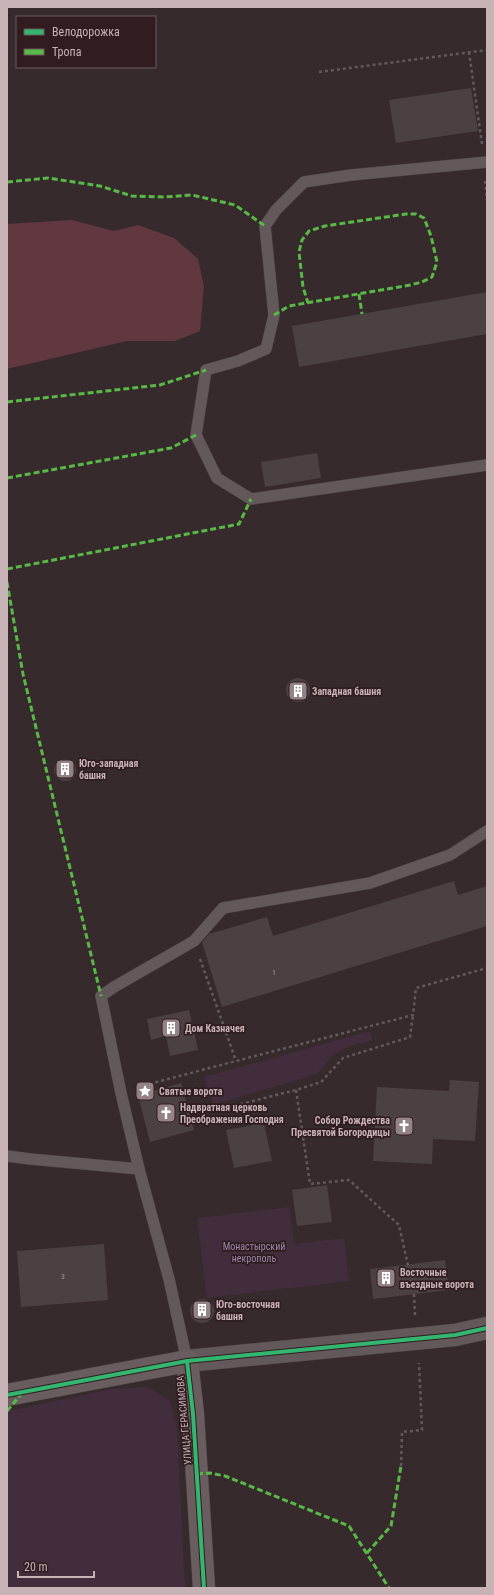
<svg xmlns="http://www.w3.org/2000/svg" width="494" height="1595" viewBox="0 0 494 1595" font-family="'Roboto Condensed',sans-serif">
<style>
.green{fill:#422d3c}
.water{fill:#61383f}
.building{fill:#4c4142}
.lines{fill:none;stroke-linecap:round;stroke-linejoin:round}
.lane-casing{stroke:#504648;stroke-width:12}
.street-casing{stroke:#504648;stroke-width:23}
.secondary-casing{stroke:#504648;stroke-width:23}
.path{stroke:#63595c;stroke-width:2.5;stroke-dasharray:3 3;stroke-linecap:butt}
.lane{stroke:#64595a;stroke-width:11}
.street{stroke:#64595a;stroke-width:22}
.secondary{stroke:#695d5f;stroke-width:22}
.quiet{stroke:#58b947;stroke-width:3;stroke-dasharray:6 3;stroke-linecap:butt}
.cycleway-casing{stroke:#311d20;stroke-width:6}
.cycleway{stroke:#33b770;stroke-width:4}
.labels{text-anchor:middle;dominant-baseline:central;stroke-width:3.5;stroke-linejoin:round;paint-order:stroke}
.number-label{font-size:8px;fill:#a89699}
.poi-label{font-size:10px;font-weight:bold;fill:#c7b3b6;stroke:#311d20;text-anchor:start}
.park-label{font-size:10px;fill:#9989ad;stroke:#311d20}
.street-label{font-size:10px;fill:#c7b3b6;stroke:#311d20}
</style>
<rect width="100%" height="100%" fill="#362a2c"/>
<g class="green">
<path d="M370,1031L372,1040L347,1047L333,1055L317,1074L213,1105L204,1077Z"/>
<path d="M289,1207L294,1244L344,1238L349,1281L207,1298L197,1218Z"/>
<path d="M147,1387L170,1400L177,1428L185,1588H7V1411L112,1389Z"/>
</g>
<path class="water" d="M72,220L114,231L138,225L174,238L198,259L204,286L200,331L175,341H127L7,369V224Z"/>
<g class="building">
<path d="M471,88L478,131L396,143L389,100Z"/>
<path d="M487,292V334L299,367L292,326Z"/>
<path d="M317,453L321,478L265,487L261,462Z"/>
<circle cx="298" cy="690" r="12"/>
<circle cx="65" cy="770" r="11"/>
<path d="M454,881L458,895L487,886V926L222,1007L202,942L209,934L267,917L273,936Z"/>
<path d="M189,1010L198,1050L170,1056L166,1036L151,1040L147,1019Z"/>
<path d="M450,1080L479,1082L475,1141L433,1139L432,1164L373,1161L377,1087L449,1091Z"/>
<path d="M181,1083L194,1130L150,1142L138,1095Z"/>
<path d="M264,1123L272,1161L234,1168L226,1130Z"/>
<path d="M327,1185L332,1222L297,1226L292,1190Z"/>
<path d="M104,1244L108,1300L21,1307L17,1251Z"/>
<path d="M445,1260L449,1290L373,1299L370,1269Z"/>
<circle cx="202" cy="1311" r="12"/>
</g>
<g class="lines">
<defs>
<g id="lane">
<path d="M487,162L351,175L304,182L276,210L265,226L274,315L266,349L238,361L206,370L196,435L217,478L251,499L487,465"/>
<path d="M7,1156L30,1159L139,1169"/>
<path d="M187,1361L169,1279L139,1169L121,1093L101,996L114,987L194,941L223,908L370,883L450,855L487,831"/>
</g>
<path id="street" d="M187,1361L455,1335L487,1328"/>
<path id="secondary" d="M7,1395L187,1361L193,1414L204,1588"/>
</defs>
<use href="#lane" class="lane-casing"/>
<use href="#street" class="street-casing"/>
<use href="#secondary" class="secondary-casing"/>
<g class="path">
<path d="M469,52L482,144"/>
<path d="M319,72L487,50"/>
<path d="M485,181L487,200"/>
<path d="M200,959L236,1061"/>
<path d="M138,1087L236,1061L413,1015L416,988L487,968"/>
<path d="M296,1090L310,1184L349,1180L399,1225L413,1288"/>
<path d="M217,1110L296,1090L321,1082L343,1058L410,1037L413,1015"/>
<path d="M414,1294L415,1316"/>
<path d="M401,1466L402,1432L422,1430L419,1363"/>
</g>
<use href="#lane" class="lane"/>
<use href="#street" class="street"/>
<use href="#secondary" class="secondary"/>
<g class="quiet">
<path d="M7,182L48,178L100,186L132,196L164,197L192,195L235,205L265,226"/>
<path d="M359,294L362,314"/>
<path d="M274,315L289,306L410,285L422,282L432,277L437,262L431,236L424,218L416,214H406L325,226L309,231L302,240L299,252L303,287L308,303"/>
<path d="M7,402L160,385L206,370"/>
<path d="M7,478L171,448L196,435"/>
<path d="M7,569L239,524L251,499"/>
<path d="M7,582L23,674L101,996"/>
<path d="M7,1411L22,1393"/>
<path d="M197,1474L210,1473L225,1476L349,1526L389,1588"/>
<path d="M367,1553L391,1526L401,1466"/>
</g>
<defs>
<g id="cycleway">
<path d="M187,1361L193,1414L204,1588"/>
<path d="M7,1395L187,1361L455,1335L487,1328"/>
</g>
</defs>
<use href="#cycleway" class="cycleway-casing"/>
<use href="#cycleway" class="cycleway"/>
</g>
<defs>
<symbol id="building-square" viewBox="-11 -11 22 22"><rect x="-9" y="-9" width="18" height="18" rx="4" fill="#948386" stroke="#311d20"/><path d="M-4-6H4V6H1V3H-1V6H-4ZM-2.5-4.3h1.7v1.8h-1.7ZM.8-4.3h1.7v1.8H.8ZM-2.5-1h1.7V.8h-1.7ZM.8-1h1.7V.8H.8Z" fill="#fff"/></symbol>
<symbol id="sight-square" viewBox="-11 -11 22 22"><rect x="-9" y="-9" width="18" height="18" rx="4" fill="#948386" stroke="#311d20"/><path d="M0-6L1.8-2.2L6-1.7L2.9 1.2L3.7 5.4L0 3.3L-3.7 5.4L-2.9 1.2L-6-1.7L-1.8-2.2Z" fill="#fff"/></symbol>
<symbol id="church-square" viewBox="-11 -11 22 22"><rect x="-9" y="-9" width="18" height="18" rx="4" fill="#948386" stroke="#311d20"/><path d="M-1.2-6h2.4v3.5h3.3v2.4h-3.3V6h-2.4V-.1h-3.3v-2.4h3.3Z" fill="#fff"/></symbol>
</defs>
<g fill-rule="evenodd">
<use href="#building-square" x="287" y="680" width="22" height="22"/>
<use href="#building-square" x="54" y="758" width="22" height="22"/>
<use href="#building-square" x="160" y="1017" width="22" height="22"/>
<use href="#sight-square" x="134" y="1080" width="22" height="22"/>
<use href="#church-square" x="155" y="1102" width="22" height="22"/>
<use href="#church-square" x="393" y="1115" width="22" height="22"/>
<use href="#building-square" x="375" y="1267" width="22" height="22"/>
<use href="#building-square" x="191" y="1299" width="22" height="22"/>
</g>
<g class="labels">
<g class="number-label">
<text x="274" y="972">1</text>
<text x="63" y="1276">3</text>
</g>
<g class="poi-label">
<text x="312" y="691">Западная башня</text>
<text x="79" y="763">Юго-западная<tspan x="79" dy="12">башня</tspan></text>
<text x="185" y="1028">Дом Казначея</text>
<text x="159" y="1091">Святые ворота</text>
<text x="180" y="1107">Надвратная церковь<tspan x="180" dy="12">Преображения Господня</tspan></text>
<text x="390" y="1120" text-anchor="end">Собор Рождества<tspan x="390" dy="12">Пресвятой Богородицы</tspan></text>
<text x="400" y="1272">Восточные<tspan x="400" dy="12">въездные ворота</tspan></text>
<text x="216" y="1304">Юго-восточная<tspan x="216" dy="12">башня</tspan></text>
</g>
<g class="park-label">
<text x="254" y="1246">Монастырский<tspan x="254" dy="12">некрополь</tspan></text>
</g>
<g class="street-label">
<text transform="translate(184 1420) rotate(-95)">УЛИЦА ГЕРАСИМОВА</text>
</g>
</g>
<rect width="494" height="1595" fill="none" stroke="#c7b3b6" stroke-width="16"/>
<rect x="16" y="16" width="140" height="52" fill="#311d20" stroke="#6d595c"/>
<rect x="24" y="29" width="20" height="6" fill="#33b770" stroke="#6d595c"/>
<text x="52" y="36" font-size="12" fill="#c7b3b6">Велодорожка</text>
<rect x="24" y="49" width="20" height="6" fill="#58b947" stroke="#6d595c"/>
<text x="52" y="56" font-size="12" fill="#c7b3b6">Тропа</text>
<path d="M18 1571v6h76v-6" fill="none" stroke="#c7b3b6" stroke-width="2"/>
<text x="24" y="1571" font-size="12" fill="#c7b3b6" stroke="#311d20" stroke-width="3" paint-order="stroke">20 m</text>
</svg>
